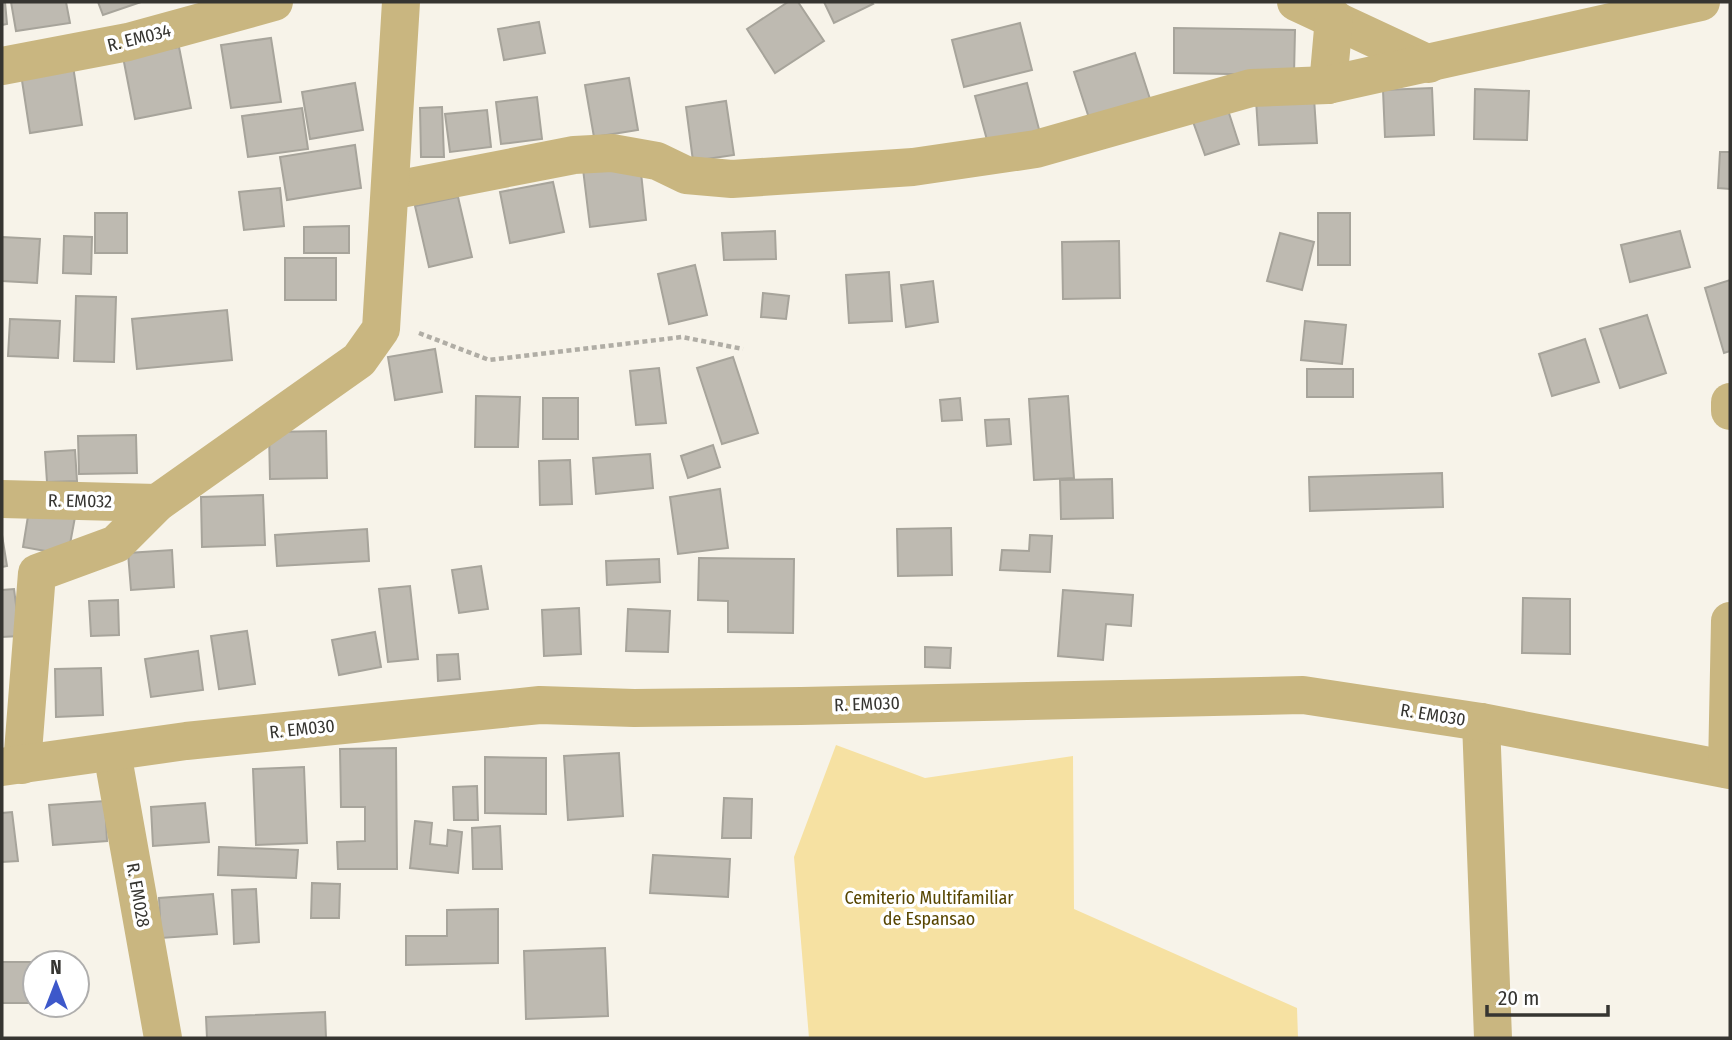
<svg xmlns="http://www.w3.org/2000/svg" width="1732" height="1040" viewBox="0 0 1732 1040" font-family="'Fira Sans Condensed',sans-serif">
<style>
.green{fill:#f6e1a2}
.building{fill:#bebab1;stroke:#a7a49b;stroke-width:2}
.lines{fill:none;stroke-linecap:round;stroke-linejoin:round}
.path{stroke:#b0ada5;stroke-width:4.5;stroke-dasharray:5 3.5;stroke-linecap:butt}
.minor{stroke:#c9b680;stroke-width:38}
.labels{text-anchor:middle;dominant-baseline:central;stroke-width:7;stroke-linejoin:round;paint-order:stroke}
.street-label{font-size:18px;fill:#363531;stroke:#fff}
.park-label{font-size:18px;fill:#574500;stroke:#fff}
</style>
<rect width="100%" height="100%" fill="#f7f3e9"/>
<path class="green" d="M836,745L925,778L1073,756L1074,909L1297,1008L1298,1038H809L794,857Z"/>
<g class="building">
<path d="M2,2H5L7,24L2,25Z"/>
<path d="M11,2H66L70,23L16,31Z"/>
<path d="M98,2H141L103,15Z"/>
<path d="M788,2H798L824,41L775,73L747,29Z"/>
<path d="M824,2H871L873,4L834,23Z"/>
<path d="M539,22L545,53L504,60L498,29Z"/>
<path d="M1020,23L1032,70L964,87L952,40Z"/>
<path d="M1174,28L1295,30L1294,75L1174,73Z"/>
<path d="M271,38L281,102L231,108L221,45Z"/>
<path d="M179,47L191,108L135,119L123,57Z"/>
<path d="M1135,53L1151,102L1090,121L1074,72Z"/>
<path d="M73,66L82,125L30,133L21,74Z"/>
<path d="M629,78L638,130L594,137L585,85Z"/>
<path d="M355,83L363,130L310,139L302,92Z"/>
<path d="M1027,83L1041,137L990,151L975,96Z"/>
<path d="M1432,88L1434,135L1385,137L1383,90Z"/>
<path d="M1475,89L1529,91L1527,140L1474,139Z"/>
<path d="M537,97L542,139L501,144L496,102Z"/>
<path d="M1314,98L1317,143L1259,145L1256,100Z"/>
<path d="M726,101L734,155L693,161L686,107Z"/>
<path d="M1226,104L1239,144L1205,155L1191,116Z"/>
<path d="M442,107L444,157H421L420,108Z"/>
<path d="M302,108L308,149L248,157L242,116Z"/>
<path d="M487,110L491,147L450,152L445,114Z"/>
<path d="M355,145L361,188L287,200L280,157Z"/>
<path d="M1720,152H1730V189L1718,188Z"/>
<path d="M640,163L646,220L590,227L583,169Z"/>
<path d="M553,182L564,232L510,243L500,192Z"/>
<path d="M280,188L284,226L244,230L239,192Z"/>
<path d="M458,197L472,257L429,267L415,206Z"/>
<rect x="95" y="213" width="32" height="40"/>
<rect x="1318" y="213" width="32" height="52"/>
<path d="M349,226V253H304V227Z"/>
<path d="M775,231L776,259L724,260L722,233Z"/>
<path d="M1680,231L1690,267L1630,282L1621,245Z"/>
<path d="M1280,233L1314,242L1302,290L1267,281Z"/>
<path d="M64,236L92,237L91,274L63,273Z"/>
<path d="M2,237L40,239L37,283L2,281Z"/>
<path d="M1119,241L1120,298L1063,299L1062,242Z"/>
<rect x="285" y="258" width="51" height="42"/>
<path d="M695,265L707,315L669,324L658,274Z"/>
<path d="M889,272L892,321L849,323L846,275Z"/>
<path d="M1730,280V351L1724,353L1705,288Z"/>
<path d="M933,281L938,322L906,327L901,285Z"/>
<path d="M763,293L789,296L786,319L761,317Z"/>
<path d="M76,296L116,297L114,362L74,361Z"/>
<path d="M227,310L232,360L137,369L132,319Z"/>
<path d="M1647,315L1666,373L1620,388L1600,329Z"/>
<path d="M10,319L60,321L58,358L8,356Z"/>
<path d="M1305,321L1346,325L1342,364L1301,360Z"/>
<path d="M1585,339L1599,382L1552,396L1539,354Z"/>
<path d="M435,349L442,392L395,400L388,357Z"/>
<path d="M733,357L758,433L722,444L697,368Z"/>
<path d="M659,368L666,423L636,425L630,371Z"/>
<rect x="1307" y="369" width="46" height="28"/>
<path d="M476,396L520,397L518,447H475Z"/>
<path d="M1068,396L1074,478L1034,480L1029,399Z"/>
<rect x="543" y="398" width="35" height="41"/>
<path d="M960,398L962,420L942,421L940,400Z"/>
<path d="M1009,419L1011,444L987,446L985,420Z"/>
<path d="M326,431L327,478L270,479L269,432Z"/>
<path d="M136,435L137,473L79,474L78,436Z"/>
<path d="M713,445L720,467L688,478L681,456Z"/>
<path d="M75,450L77,481L47,482L45,452Z"/>
<path d="M650,454L653,488L596,494L593,458Z"/>
<path d="M570,460L572,504L540,505L539,461Z"/>
<path d="M1442,473L1443,507L1310,511L1309,477Z"/>
<path d="M1112,479L1113,518L1061,519L1060,480Z"/>
<path d="M720,489L728,548L678,554L670,497Z"/>
<path d="M263,495L265,545L202,547L201,497Z"/>
<path d="M29,510L75,517L68,555L23,547Z"/>
<path d="M951,528L952,575L898,576L897,529Z"/>
<path d="M367,529L369,561L277,566L275,535Z"/>
<path d="M2,535L7,566L2,567Z"/>
<path d="M1030,535L1052,536L1050,572L1000,570L1002,550L1029,551Z"/>
<path d="M172,550L174,587L131,590L128,553Z"/>
<path d="M699,558L794,559L793,633L728,632V601L698,600Z"/>
<path d="M659,559L660,582L607,585L606,561Z"/>
<path d="M481,566L488,609L459,613L452,570Z"/>
<path d="M410,586L418,659L388,662L379,589Z"/>
<path d="M14,589L20,636L2,637V590Z"/>
<path d="M1063,590L1133,595L1131,626L1106,624L1103,660L1058,656Z"/>
<path d="M1523,598L1570,599V654L1522,653Z"/>
<path d="M118,600L119,635L91,636L89,601Z"/>
<path d="M579,608L581,654L544,656L542,610Z"/>
<path d="M628,609L670,611L668,652L626,651Z"/>
<path d="M247,631L255,684L219,689L211,636Z"/>
<path d="M375,632L381,667L339,675L332,640Z"/>
<path d="M925,647L951,648L950,668L925,667Z"/>
<path d="M198,651L203,690L151,697L145,659Z"/>
<path d="M458,654L460,679L438,681L437,655Z"/>
<path d="M101,668L103,715L56,717L55,669Z"/>
<path d="M396,748L397,869H338L337,842L365,841V807H341L340,749Z"/>
<path d="M619,753L623,816L568,820L564,756Z"/>
<path d="M485,757L546,758V814L485,813Z"/>
<path d="M304,767L307,843L256,845L253,769Z"/>
<path d="M477,786L478,820H454L453,787Z"/>
<path d="M724,798L752,799L751,838H722Z"/>
<path d="M105,801L107,841L53,845L49,805Z"/>
<path d="M205,803L209,842L153,846L151,807Z"/>
<path d="M12,812L18,861L2,862V813Z"/>
<path d="M415,821L432,823L430,844L447,846L448,830L462,832L458,873L410,868Z"/>
<path d="M500,826L502,869H473L472,828Z"/>
<path d="M219,847L298,850L296,878L218,875Z"/>
<path d="M653,855L730,859L728,897L650,893Z"/>
<path d="M312,883L340,884L339,918H311Z"/>
<path d="M256,889L259,942L234,944L232,890Z"/>
<path d="M213,894L217,934L161,938L159,898Z"/>
<path d="M498,909V963L406,965V936H447V910Z"/>
<path d="M605,948L608,1016L526,1019L524,951Z"/>
<path d="M2,962H45L35,963V1003H2Z"/>
<path d="M325,1012L326,1038H207L206,1017Z"/>
</g>
<g class="lines">
<path class="path" d="M419,333L489,360L682,337L743,349"/>
<g class="minor">
<path d="M1296,2L1429,64"/>
<path d="M2,66L128,42L274,2"/>
<path d="M1328,85L1334,18"/>
<path d="M390,191L574,155L612,153L657,161L686,175L732,179L913,167L1036,149L1251,88L1328,85L1701,2"/>
<path d="M1730,402V411"/>
<path d="M2,499L157,503"/>
<path d="M1481,722L1493,1038"/>
<path d="M112,752L163,1038"/>
<path d="M22,765L37,573L116,544L157,503L359,360L381,329L401,2"/>
<path d="M2,767L186,741L540,705L634,708L801,706L1303,695L1481,722L1730,770"/>
<path d="M1727,769L1730,621"/>
</g>
</g>
<g class="labels">
<g class="street-label">
<text transform="translate(139 38) rotate(-14)">R. EM034</text>
<text transform="translate(80 501) rotate(1)">R. EM032</text>
<text transform="translate(867 704) rotate(-2)">R. EM030</text>
<text transform="translate(1433 715) rotate(9)">R. EM030</text>
<text transform="translate(302 729) rotate(-6)">R. EM030</text>
<text transform="translate(138 895) rotate(80)">R. EM028</text>
</g>
<g class="park-label">
<text x="929" y="898">Cemiterio Multifamiliar<tspan x="929" dy="21">de Espansao</tspan></text>
</g>
</g>
<rect width="1732" height="1040" fill="none" stroke="#363531" stroke-width="7"/>
<g transform="translate(56 984)"><circle r="33" fill="#ffffff" stroke="#afaead" stroke-width="2"/>
<path d="M0-5L12 26L0 18L-12 26Z" fill="#3d58ca"/>
<text y="-10" font-size="19" font-weight="bold" text-anchor="middle" fill="#363531">N</text>
</g>
<path d="M1487 1005v10h121v-10" fill="none" stroke="#363531" stroke-width="3.5"/>
<text x="1498" y="1005" font-size="21" fill="#363531" stroke="#ffffff" stroke-width="5" paint-order="stroke">20 m</text>
</svg>
